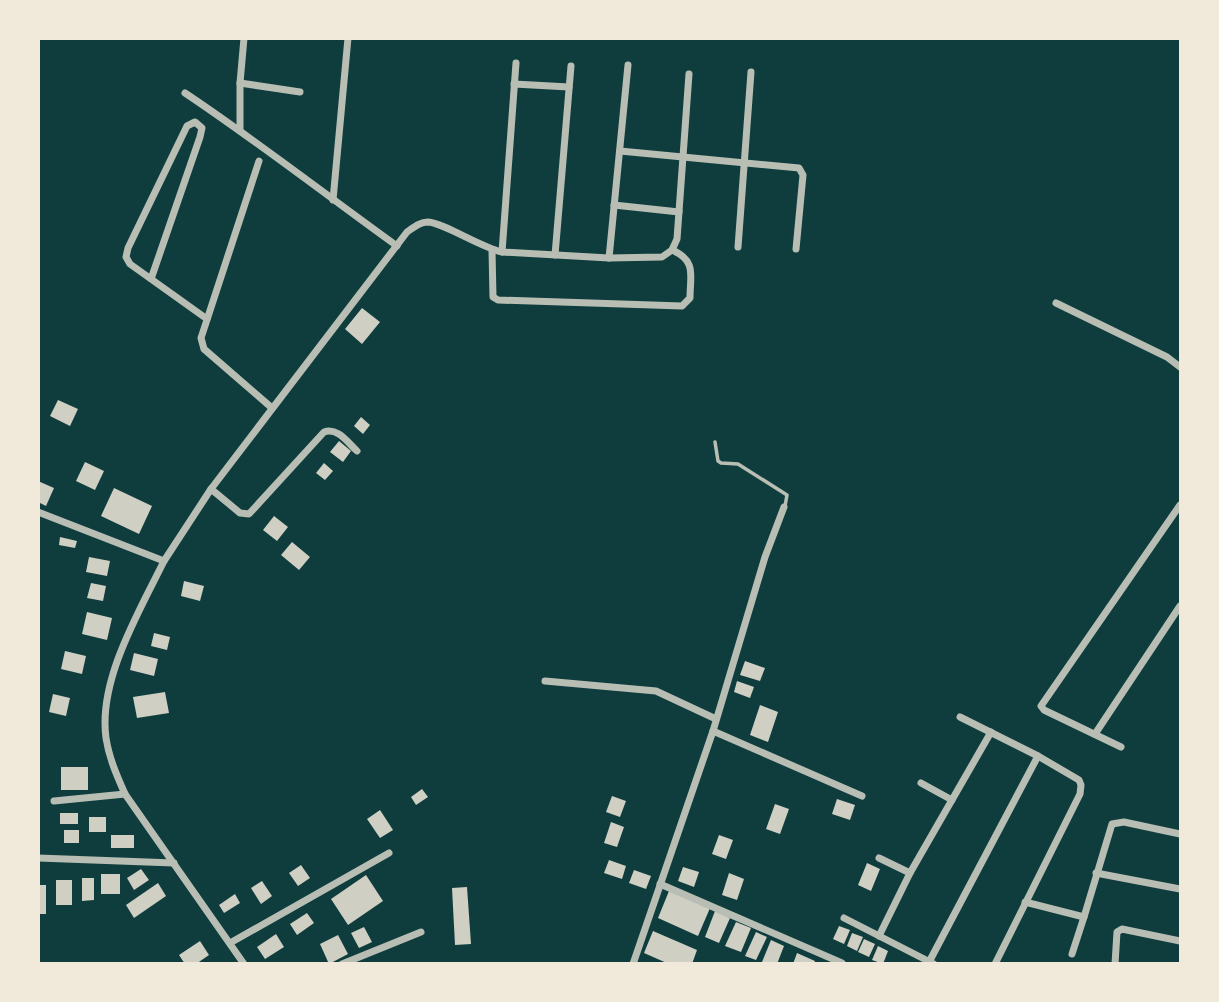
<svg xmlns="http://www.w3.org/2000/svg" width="1219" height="1002" viewBox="0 0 1219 1002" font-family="Arial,sans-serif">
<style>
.building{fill:#cfcfc3}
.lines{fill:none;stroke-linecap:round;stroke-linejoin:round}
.service{stroke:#b8beb3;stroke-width:3.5}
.minor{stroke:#b8beb3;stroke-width:7}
</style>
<rect width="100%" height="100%" fill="#0f3d3e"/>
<g class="building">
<path d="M362,308L380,322L362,344L345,329Z"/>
<path d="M58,400L78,409L70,426L50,416Z"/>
<path d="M361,417L370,425L363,434L354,426Z"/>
<path d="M339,441L351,451L343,462L330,452Z"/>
<path d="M85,462L104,471L95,490L76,481Z"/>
<path d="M324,463L333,471L325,480L316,473Z"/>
<path d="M38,481L54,488L46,506L38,502Z"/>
<path d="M114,488L152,506L139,534L101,516Z"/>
<path d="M274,516L288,527L277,541L263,530Z"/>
<path d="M60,537L77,541L75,548L59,545Z"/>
<path d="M292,542L310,557L299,570L281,555Z"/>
<path d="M89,557L110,561L107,576L86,572Z"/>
<path d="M184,581L204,586L200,601L181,596Z"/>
<path d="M91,583L106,586L103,601L87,598Z"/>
<path d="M87,612L112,618L107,640L82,634Z"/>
<path d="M154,633L170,637L167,650L151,646Z"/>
<path d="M65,651L86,656L82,674L61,669Z"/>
<path d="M134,653L158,659L154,676L130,670Z"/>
<path d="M745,661L765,668L760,681L740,675Z"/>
<path d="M737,681L754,687L750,698L734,692Z"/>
<path d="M165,692L169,713L137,718L133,697Z"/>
<path d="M53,694L70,698L66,716L49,712Z"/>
<path d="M760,705L778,712L768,742L750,735Z"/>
<rect x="61" y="767" width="27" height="23"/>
<path d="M422,789L428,797L416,805L411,797Z"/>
<path d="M612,796L626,801L620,817L606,812Z"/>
<path d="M837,799L855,805L850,820L832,814Z"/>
<path d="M775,804L789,809L780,834L766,829Z"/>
<path d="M380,810L393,830L380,838L367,819Z"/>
<rect x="60" y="813" width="18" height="11"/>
<rect x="89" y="817" width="17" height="15"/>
<path d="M611,822L624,827L617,847L604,843Z"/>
<rect x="64" y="830" width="15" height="13"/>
<rect x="111" y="835" width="23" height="13"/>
<path d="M719,835L733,840L726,859L712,854Z"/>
<path d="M609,860L626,866L622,879L604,873Z"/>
<path d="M867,863L880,869L871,891L858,885Z"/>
<path d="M301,865L310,878L298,886L289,873Z"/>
<path d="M683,867L699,872L694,887L678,881Z"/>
<path d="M141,869L149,880L134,890L127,878Z"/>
<path d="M634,870L651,876L646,889L629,883Z"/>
<path d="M729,873L744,879L737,900L722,895Z"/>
<rect x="101" y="874" width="19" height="20"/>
<path d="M366,875L383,901L348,925L331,899Z"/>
<path d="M82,878H94V900L82,901Z"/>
<rect x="56" y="880" width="16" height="25"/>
<path d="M262,881L272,896L261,904L251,888Z"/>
<path d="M158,883L166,896L134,918L126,905Z"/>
<rect x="38" y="885" width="8" height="29"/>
<path d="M467,887L471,944L455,945L452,888Z"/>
<path d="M669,891L710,908L698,936L658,918Z"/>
<path d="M235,894L240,903L224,913L219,905Z"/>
<path d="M715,911L730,918L719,943L705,937Z"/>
<path d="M307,913L314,923L297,935L290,924Z"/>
<path d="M736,922L751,928L741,952L725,946Z"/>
<path d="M839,926L850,930L844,944L833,939Z"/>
<path d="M364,927L372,942L359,948L351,933Z"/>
<path d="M653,931L697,950L692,964H669L644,953Z"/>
<path d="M756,932L767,937L756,960L745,956Z"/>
<path d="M852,933L863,937L857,951L847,946Z"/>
<path d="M276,934L284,947L265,959L257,947Z"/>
<path d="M338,935L348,954L329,964L320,944Z"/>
<path d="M864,939L875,944L869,957L858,952Z"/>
<path d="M771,940L784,946L777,964H765L762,962Z"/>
<path d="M200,941L209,955L196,964H185L179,955Z"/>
<path d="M878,946L888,951L883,964L872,960Z"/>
<path d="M797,953L815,961L814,964H793Z"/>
</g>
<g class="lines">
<path class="service" d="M715,442L718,461L721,463L738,464L787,495L785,506"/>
<g class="minor">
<path d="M240,83L300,92"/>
<path d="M514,84L569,87"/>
<path d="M185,93C257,141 326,195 397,246"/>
<path d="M240,129V83L244,38"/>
<path d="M620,151L799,168L803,175L796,249"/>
<path d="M259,161L201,338L204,349L272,408"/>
<path d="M333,200L348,38"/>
<path d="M614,205L679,212"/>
<path d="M738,247L751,72"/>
<path d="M492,250L493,297L498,300L682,306L690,298C690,275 697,261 672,250"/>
<path d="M502,252L516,63"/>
<path d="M555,255L571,66"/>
<path d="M609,258L628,65"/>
<path d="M151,279L200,137L202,128L195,122L187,126L128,248L126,257L130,264L207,319"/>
<path d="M1056,303L1167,357L1180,367"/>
<path d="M211,489L240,513L249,514L324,432C338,427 348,443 357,451"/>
<path d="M38,512L164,561C139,612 98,680 106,738C109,758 117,776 125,794L244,964"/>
<path d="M164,561L211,489L407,232C414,227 420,222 428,222C444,223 480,247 502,252L609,258L662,257L672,250L677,239L689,74"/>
<path d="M545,681L656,691L716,719"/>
<path d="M960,717L1038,756L1079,780L1081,785L1080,794L995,964"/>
<path d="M713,731L862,796"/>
<path d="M1095,734L1180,606"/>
<path d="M1121,747L1044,710L1041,706L1180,505"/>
<path d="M921,783L952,800"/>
<path d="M54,801L125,794"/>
<path d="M38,858L174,863"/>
<path d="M879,858L910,873"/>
<path d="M1096,873L1180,889"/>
<path d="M660,884L842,963"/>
<path d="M1025,902L1084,917L1112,824L1124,822L1180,834"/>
<path d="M844,918L934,964"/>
<path d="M879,936L910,873L991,732"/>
<path d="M230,943L389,853"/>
<path d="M1072,954L1084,917"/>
<path d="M342,964L421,932"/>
<path d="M633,964L713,731L765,557L784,507"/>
<path d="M928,964L1038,756"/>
<path d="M1115,964L1117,932L1122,929L1180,941"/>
</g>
</g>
<rect width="1219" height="1002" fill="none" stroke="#f1e9da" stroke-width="80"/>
</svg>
